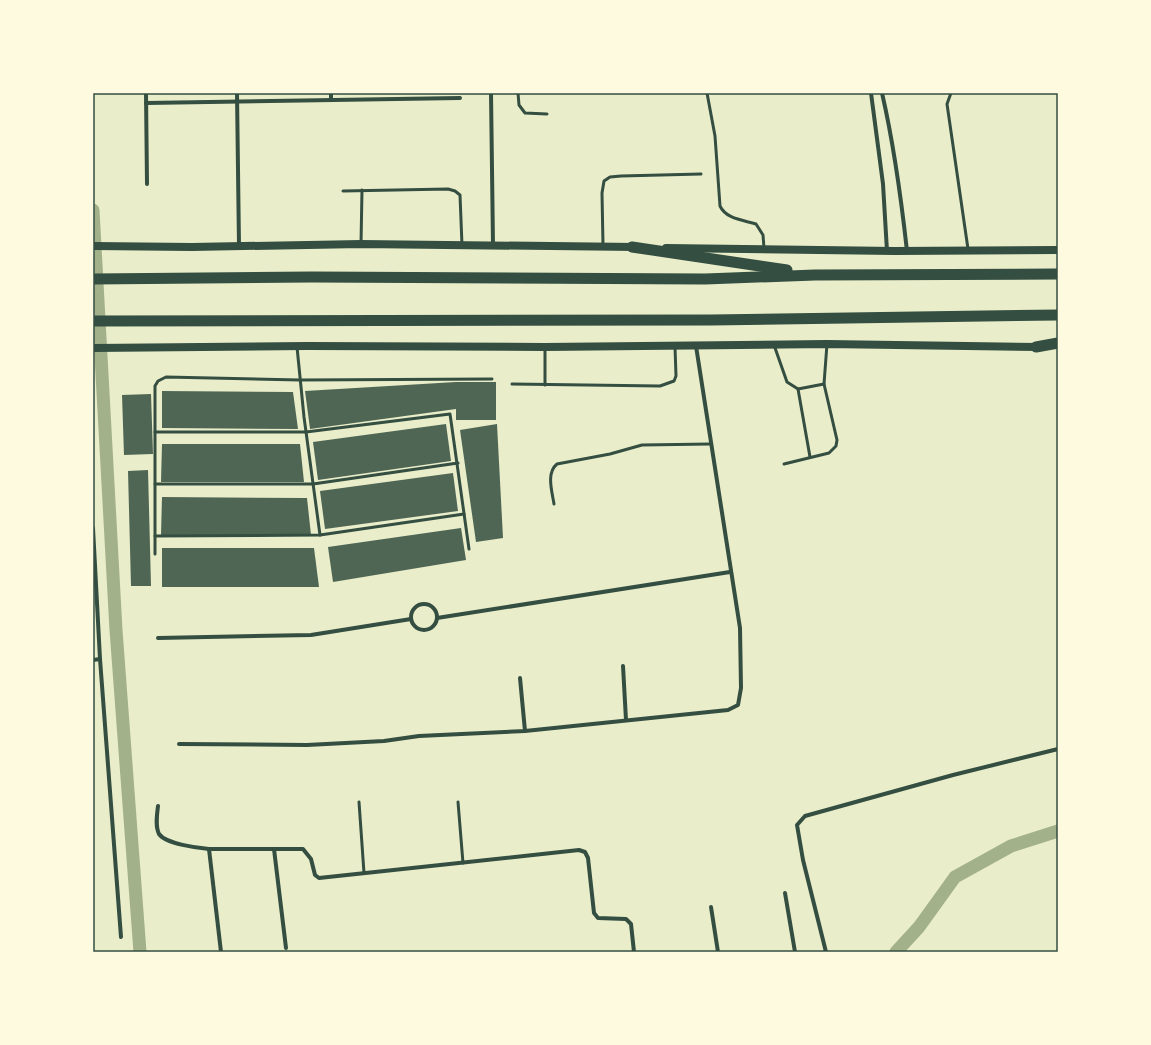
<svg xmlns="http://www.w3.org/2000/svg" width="1151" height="1045" viewBox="0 0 1151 1045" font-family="'Space Grotesk',sans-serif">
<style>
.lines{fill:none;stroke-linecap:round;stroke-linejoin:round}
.canal{stroke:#a3b18a;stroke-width:13}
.building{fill:#4f6655}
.service{stroke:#344e41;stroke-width:3}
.minor{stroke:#344e41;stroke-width:4}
.secondary{stroke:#344e41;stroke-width:8}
.trunk{stroke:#344e41;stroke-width:11}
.neatline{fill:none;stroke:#344e41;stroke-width:1.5}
</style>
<rect width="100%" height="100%" fill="#e9edc9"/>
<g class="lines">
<g class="canal">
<path d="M93,210L116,630L140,952"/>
<path d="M896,952L919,927L955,877L1011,846L1058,831"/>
</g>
</g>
<g class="building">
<path d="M456,382H496V420H456V409L310,429L305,391Z"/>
<path d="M162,391L293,392L298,429L162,428Z"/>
<path d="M151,394L153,454L124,455L122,395Z"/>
<path d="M446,424L451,461L318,480L313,442Z"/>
<path d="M497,424L503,538L476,542L460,430Z"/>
<path d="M162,444H300L304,482H161Z"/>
<path d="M148,470L151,586H131L128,471Z"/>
<path d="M453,473L458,511L325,529L320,491Z"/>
<path d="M162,497L307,498L311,535H161Z"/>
<path d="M461,528L466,560L333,582L328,547Z"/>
<path d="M162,548H314L319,587H162Z"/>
</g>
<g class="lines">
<g class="service">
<path d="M518,93L519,105L525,113L547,114"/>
<path d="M707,93L715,136L720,206C726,219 743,220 756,224L763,235L764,248"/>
<path d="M951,93L947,104L968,249"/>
<path d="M343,191L448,189L455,191L460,195L462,245"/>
<path d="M361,244L362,190"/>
<path d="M603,245L602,193L604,181L610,177L621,176L701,174"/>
<path d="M774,345L787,382L798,389L824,384L827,344"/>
<path d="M297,347L304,417L320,535"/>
<path d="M545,347V385"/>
<path d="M512,384L660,386L674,381L676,376L675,347"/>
<path d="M798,389L810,457"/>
<path d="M155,432H306L450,414L469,549"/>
<path d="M784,464L829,453L836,446L837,440L824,384"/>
<path d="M155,484H313L458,463"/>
<path d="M554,504C552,491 546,473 557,464L610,454L642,445L710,444"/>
<path d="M155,536L320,535L464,514"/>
<path d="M155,554V386L158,381L166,377L300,380L492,379"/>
<path d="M359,802L364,873"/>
<path d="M458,802L463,863"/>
</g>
<g class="minor">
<path d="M146,93L147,184"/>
<path d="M237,93L239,246"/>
<path d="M331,93V100"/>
<path d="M491,93L493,245"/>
<path d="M871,93L883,184L887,251"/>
<path d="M882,93C894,145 901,197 907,251"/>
<path d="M146,103L460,98"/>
<path d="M93,528L100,659L121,937"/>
<circle cx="424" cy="617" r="13"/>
<path d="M437,618L730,572"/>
<path d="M158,638L311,635L411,619"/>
<path d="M93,660L100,659"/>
<path d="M623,666L626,720"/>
<path d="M520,678L525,731"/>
<path d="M179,744L307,745L384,741L419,736L525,731L728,710L738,705L741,688L740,628L696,346"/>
<path d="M158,806C157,815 155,826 159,834C166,844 198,848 209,849H303L311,859L315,875L319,878L579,850L585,852L588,858L594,913L598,918L626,919L631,924L634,952"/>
<path d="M209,849L221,952"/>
<path d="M274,849L286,948"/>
<path d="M785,893L795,952"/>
<path d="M711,907L718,952"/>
<path d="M826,952L803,860L797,825L805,816L953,775L1058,749"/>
</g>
<g class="secondary">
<path d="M93,246L192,247L361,244L636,247"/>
<path d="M666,248L895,251L1058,250"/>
<path d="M93,348L307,346L545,347L827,344L1040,347"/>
</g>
<g class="trunk">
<path d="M632,247L787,270"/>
<path d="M93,279L312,277L705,279L815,275L1058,274"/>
<path d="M93,321L711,320L1058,315"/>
<path d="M1036,347L1058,343"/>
</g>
</g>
<rect width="1151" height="1045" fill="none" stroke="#fefae0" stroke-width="188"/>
<rect x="94" y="94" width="963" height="857" class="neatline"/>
</svg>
